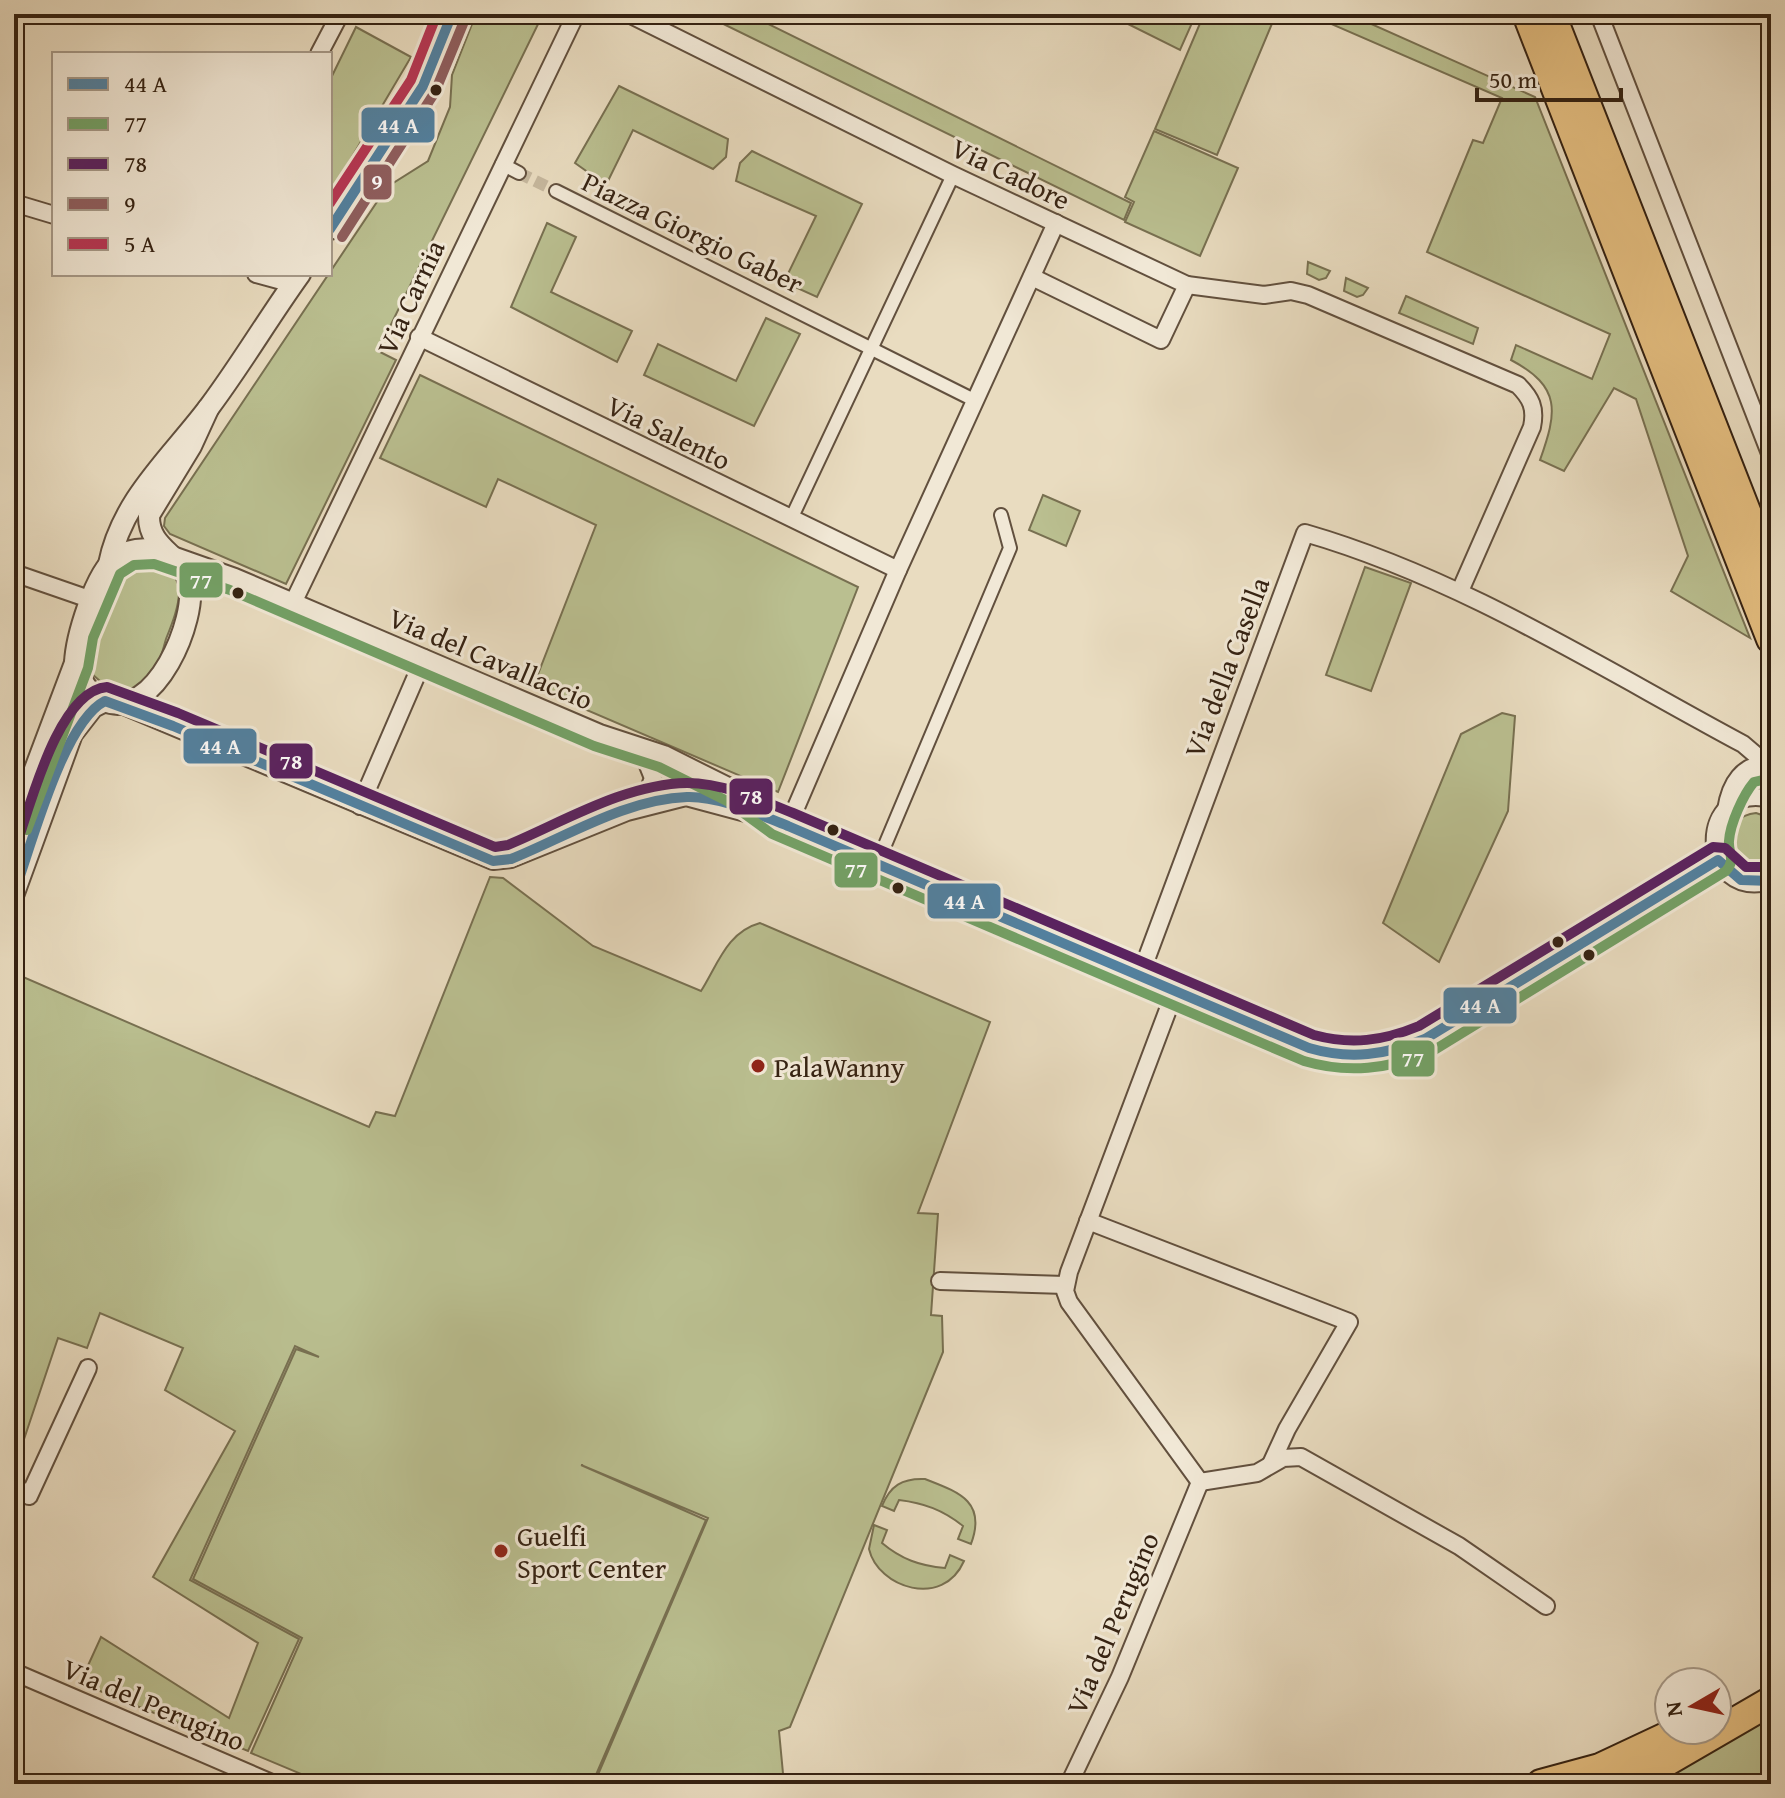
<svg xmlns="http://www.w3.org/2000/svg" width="1785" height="1798" viewBox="0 0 1785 1798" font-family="'Gentium Book Plus',serif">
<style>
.green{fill:#babf90;stroke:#787051;stroke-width:2}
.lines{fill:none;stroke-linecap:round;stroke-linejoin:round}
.pedestrian-tunnel{stroke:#c5b79d;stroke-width:12;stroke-dasharray:12 6;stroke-linecap:butt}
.pedestrian-casing{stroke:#62503e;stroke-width:16}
.minor-casing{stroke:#62503e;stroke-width:20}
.tertiary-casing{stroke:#62503e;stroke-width:24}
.trunk-casing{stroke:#352212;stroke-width:32}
.pedestrian{stroke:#f1e8d6;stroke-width:12}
.minor{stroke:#f1e8d6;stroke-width:16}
.tertiary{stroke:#f1e8d6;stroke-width:20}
.trunk{stroke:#e4be80;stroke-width:28}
.bus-1-casing{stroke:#f1e8d6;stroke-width:16}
.bus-2-casing{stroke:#f1e8d6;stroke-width:16}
.bus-3-casing{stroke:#f1e8d6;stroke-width:16}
.bus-4-casing{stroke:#f1e8d6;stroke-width:16}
.bus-5-casing{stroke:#f1e8d6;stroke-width:16}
.bus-1{stroke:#5281a0;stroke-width:10}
.bus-2{stroke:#73a166;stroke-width:10}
.bus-3{stroke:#5a2260;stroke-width:10}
.bus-4{stroke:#8f5e5e;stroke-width:10}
.bus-5{stroke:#b73654;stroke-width:10}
.bus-dot{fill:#352212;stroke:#f1e8d6;stroke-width:3}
.poi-dot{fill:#8f2418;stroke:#f1e8d6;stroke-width:3}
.labels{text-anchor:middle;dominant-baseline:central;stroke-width:6;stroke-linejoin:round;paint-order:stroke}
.street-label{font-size:28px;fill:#352212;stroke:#f1e8d6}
.poi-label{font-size:28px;fill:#352212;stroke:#f1e8d6;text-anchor:start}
.line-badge{stroke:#f1e8d6;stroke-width:3}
.badge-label{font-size:22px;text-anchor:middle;font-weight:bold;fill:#fff}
</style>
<rect width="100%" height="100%" fill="#e9dcc0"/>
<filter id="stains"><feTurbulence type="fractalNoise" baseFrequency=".0025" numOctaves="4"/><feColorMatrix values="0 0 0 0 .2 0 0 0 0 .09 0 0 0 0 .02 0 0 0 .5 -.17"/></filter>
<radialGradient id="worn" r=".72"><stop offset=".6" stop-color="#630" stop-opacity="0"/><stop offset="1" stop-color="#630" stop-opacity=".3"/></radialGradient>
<g class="green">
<path d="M476,14H543L378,351L396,360L286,584L170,534L164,526L165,518L387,187L428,161L450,107L452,75Z"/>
<path d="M703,14H748L1131,203L1124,220Z"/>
<path d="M1108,14H1196L1180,50Z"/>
<path d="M1204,14H1276L1217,155L1155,129Z"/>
<path d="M1323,14H1349L1535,97L1750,638L1671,591L1688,556L1636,399L1614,388L1564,471L1540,460C1557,412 1562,387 1511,360L1516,345L1592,379L1610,334L1427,252L1473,140L1483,143L1502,98L1322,20Z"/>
<path d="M356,27L411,57L330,194V80Z"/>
<path d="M619,86L728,139L726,157L713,169L633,130L606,185L575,163Z"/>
<path d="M1154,131L1238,168L1200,256L1125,222L1134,202L1125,197Z"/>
<path d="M752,151L862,204L817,297L784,282L816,216L736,181L740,163Z"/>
<path d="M547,223L576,237L551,292L632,331L617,362L511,307Z"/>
<path d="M1308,262L1330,271L1326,278L1319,280L1307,274Z"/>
<path d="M1346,278L1368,288L1363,295L1357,297L1344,291Z"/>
<path d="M1406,296L1478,328L1473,344L1399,313Z"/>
<path d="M766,318L800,334L754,426L644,375L658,344L736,381Z"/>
<path d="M420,375L858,587L778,792L533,687L596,525L498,479L486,507L380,458Z"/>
<path d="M1043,495L1080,511L1066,546L1029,530Z"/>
<path d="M147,560C195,567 178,609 166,639C163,649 160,665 153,674C143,689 125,692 109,689L92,674C84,652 102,589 118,572C126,564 137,561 147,560Z"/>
<path d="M1365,567L1411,583L1371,691L1326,675Z"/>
<path d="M1502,713L1515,716L1508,811L1439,962L1383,923L1461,734Z"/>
<path d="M1756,813L1771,818V864L1749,869C1717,856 1722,817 1756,813Z"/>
<path d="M490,877L503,878L593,946L701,991C718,964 727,932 760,923L990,1022L918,1213L938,1214L931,1315L942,1316L943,1352L790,1727L779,1731L784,1784H594L708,1518L581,1465L706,1520L592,1784H325L251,1753L302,1638L193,1579L296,1349L319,1357L295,1346L190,1580L299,1639L248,1751L80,1683L101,1637L229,1718L258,1643L153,1577L235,1431L165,1390L183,1348L100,1313L87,1348L58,1338L14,1469V973L369,1127L376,1112L395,1116Z"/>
<path d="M925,1479C958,1492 987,1501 971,1544L958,1539L963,1526C943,1510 924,1503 899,1500L894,1511L882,1506C890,1486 902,1478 925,1479Z"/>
<path d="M874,1525L887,1530L882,1543C901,1559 920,1566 945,1568L950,1555L964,1561C943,1609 878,1588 869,1549Z"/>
<path d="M1771,1703V1784H1636Z"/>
</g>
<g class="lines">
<path class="pedestrian-tunnel" d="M519,173L556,191"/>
<defs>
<g id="pedestrian">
<path d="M502,164L519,173"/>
<path d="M556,191L976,401"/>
<path d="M791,519L953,175"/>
<path d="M877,864L1010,548L1001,515"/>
</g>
<g id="minor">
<path d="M629,14L953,175L1187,285L1161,340L1032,277"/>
<path d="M1599,14L1771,456"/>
<path d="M319,54L340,14"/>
<path d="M14,203L54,215"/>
<path d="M256,274L293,284"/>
<path d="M1187,285L1264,295L1291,291L1308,295L1518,385C1531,398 1536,408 1532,427L1460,591"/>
<path d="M419,337L898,570"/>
<path d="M167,553L235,577L600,733L664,754L734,789L777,821L1326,1054L1373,1056L1425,1039L1718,860"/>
<path d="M14,573L92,600"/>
<path d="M293,603L576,14"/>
<path d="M119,704L493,861L511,859L627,812L686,797L768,819"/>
<path d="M628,747L645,758L653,778L647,794L632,808"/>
<path d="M1771,799C1694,781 1698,902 1771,881"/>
<path d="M360,806L424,658"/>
<path d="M1726,810C1730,784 1742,763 1771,764"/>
<path d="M788,826L898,570L1056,223"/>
<path d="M1140,976L1305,533C1461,578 1601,668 1743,744L1757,756L1771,784"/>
<path d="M1175,991L1069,1272L1065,1291L1069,1302L1200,1482"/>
<path d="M1088,1221L1349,1322L1287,1429L1271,1464"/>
<path d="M940,1281L1065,1285"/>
<path d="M1200,1482L1257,1473L1283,1458L1301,1457L1459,1546L1546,1606"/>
<path d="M14,1485L29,1496L88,1368"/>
<path d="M14,1672L274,1784"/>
<path d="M1069,1784L1120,1677L1200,1482"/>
</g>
<g id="tertiary">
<path d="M330,229L423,86L452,14"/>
<path d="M109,564C122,499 172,457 210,406C242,363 269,317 300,274"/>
<path d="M75,663C81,680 87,694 104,701C155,722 198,618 189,582C181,553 148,549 149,515L191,446L208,409"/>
<path d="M14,825L75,663C76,638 95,573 116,558C131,547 149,548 165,552"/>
<path d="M14,893L72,734L93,707L105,701"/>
</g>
<g id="trunk">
<path d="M1527,14L1771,639"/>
<path d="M1551,14L1771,575"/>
<path d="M1659,1766L1771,1701"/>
<path d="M1541,1784L1600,1768L1681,1730"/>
<path d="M1629,1784L1674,1755"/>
</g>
</defs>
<use href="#pedestrian" class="pedestrian-casing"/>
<use href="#minor" class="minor-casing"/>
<use href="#tertiary" class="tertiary-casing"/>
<use href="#trunk" class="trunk-casing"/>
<use href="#pedestrian" class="pedestrian"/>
<use href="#minor" class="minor"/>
<use href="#tertiary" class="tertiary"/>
<use href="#trunk" class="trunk"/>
<defs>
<g id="bus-1">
<path d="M330,229L423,86L452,14"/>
<path d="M14,893C31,847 63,722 105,701L173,726L493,861L511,859C566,837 626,799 687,797C720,796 757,814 788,826L1309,1048C1350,1060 1386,1055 1425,1039L1718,860L1741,880L1771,881"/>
</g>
<path id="bus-2" d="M27,830L88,668L93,638L120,574L134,565L154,564L230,590L594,746L659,767L727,801L772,834L1304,1061C1348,1074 1388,1069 1431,1052L1726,871C1736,860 1728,853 1729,841C1730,824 1743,795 1754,782L1771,778"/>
<path id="bus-3" d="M14,852C29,811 57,691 107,687L178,713L495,847L508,845C563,822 625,784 687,783C723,783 761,800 793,813L1314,1035C1351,1045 1383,1041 1419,1026L1713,847L1725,848L1746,867H1768"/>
<path id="bus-4" d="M342,237L435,92L465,19"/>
<path id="bus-5" d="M330,203L411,80L437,14"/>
</defs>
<use href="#bus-1" class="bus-1-casing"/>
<use href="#bus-2" class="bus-2-casing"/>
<use href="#bus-3" class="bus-3-casing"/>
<use href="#bus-4" class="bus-4-casing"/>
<use href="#bus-5" class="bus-5-casing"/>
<use href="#bus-1" class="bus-1"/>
<use href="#bus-2" class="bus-2"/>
<use href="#bus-3" class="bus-3"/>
<use href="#bus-4" class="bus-4"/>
<use href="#bus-5" class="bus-5"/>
</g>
<g class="bus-dot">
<circle cx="436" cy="90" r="7"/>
<circle cx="238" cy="593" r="7"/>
<circle cx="833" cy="830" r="7"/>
<circle cx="898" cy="888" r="7"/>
<circle cx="1558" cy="942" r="7"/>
<circle cx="1589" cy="955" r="7"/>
</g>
<g class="poi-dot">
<circle cx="758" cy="1066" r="8"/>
<circle cx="501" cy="1551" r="8"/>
</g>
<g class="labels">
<g class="street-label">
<text transform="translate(1011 173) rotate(26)">Via Cadore</text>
<text transform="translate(693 232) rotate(26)">Piazza Giorgio Gaber</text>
<text transform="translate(410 297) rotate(-65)">Via Carnia</text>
<text transform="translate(669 432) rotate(26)">Via Salento</text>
<text transform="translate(491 658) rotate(23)">Via del Cavallaccio</text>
<text transform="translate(1226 667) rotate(-69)">Via della Casella</text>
<text transform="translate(1112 1623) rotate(-67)">Via del Perugino</text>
<text transform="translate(154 1704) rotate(23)">Via del Perugino</text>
</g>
<g class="poi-label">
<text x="774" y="1066">PalaWanny</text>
<text x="517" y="1535">Guelfi<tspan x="517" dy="32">Sport Center</tspan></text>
</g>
</g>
<g class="line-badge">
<rect x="360" y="106" width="76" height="38" rx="8" fill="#5281a0"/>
<rect x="362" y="163" width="31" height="38" rx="8" fill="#8f5e5e"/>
<rect x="178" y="561" width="46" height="38" rx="8" fill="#73a166"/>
<rect x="182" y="727" width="76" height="38" rx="8" fill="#5281a0"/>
<rect x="268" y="742" width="46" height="38" rx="8" fill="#5a2260"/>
<rect x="728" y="777" width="46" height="39" rx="8" fill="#5a2260"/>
<rect x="833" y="851" width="46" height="38" rx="8" fill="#73a166"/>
<rect x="926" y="882" width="76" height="38" rx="8" fill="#5281a0"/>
<rect x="1442" y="986" width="76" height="39" rx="8" fill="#5281a0"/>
<rect x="1390" y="1039" width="46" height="39" rx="8" fill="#73a166"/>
</g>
<g class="badge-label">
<text x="398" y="133">44 A</text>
<text x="377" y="189">9</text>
<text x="201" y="588">77</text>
<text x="220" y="754">44 A</text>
<text x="291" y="769">78</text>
<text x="751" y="804">78</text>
<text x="856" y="877">77</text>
<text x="964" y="909">44 A</text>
<text x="1480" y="1013">44 A</text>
<text x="1413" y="1066">77</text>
</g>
<rect width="1785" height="1798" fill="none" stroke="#e9dcc0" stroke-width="48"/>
<rect x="16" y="16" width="1753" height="1766" fill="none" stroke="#352212" stroke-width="4"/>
<rect x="24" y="24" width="1737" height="1750" fill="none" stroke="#352212" stroke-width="2"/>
<rect x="52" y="52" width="280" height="224" fill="#f1e8d6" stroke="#a69988" stroke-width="2"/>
<rect x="68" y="78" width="40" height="12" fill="#5281a0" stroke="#a69988" stroke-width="2"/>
<text x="124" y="92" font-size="24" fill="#352212">44 A</text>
<rect x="68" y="118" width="40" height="12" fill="#73a166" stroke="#a69988" stroke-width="2"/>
<text x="124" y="132" font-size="24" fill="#352212">77</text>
<rect x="68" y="158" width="40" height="12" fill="#5a2260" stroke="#a69988" stroke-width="2"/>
<text x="124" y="172" font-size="24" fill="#352212">78</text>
<rect x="68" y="198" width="40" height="12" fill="#8f5e5e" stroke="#a69988" stroke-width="2"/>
<text x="124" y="212" font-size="24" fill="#352212">9</text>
<rect x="68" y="238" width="40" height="12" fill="#b73654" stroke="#a69988" stroke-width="2"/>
<text x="124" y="252" font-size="24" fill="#352212">5 A</text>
<g transform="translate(1693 1706) rotate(261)"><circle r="38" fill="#f1e8d6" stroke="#a69988" stroke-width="2"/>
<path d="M0-6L14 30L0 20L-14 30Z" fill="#8f2418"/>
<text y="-12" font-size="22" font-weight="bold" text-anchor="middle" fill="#352212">N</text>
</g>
<path d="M1477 88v12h144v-12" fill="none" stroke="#352212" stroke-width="4"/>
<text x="1489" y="88" font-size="24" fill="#352212" stroke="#f1e8d6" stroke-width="6" paint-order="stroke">50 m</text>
<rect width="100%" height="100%" filter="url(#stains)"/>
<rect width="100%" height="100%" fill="url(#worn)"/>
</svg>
